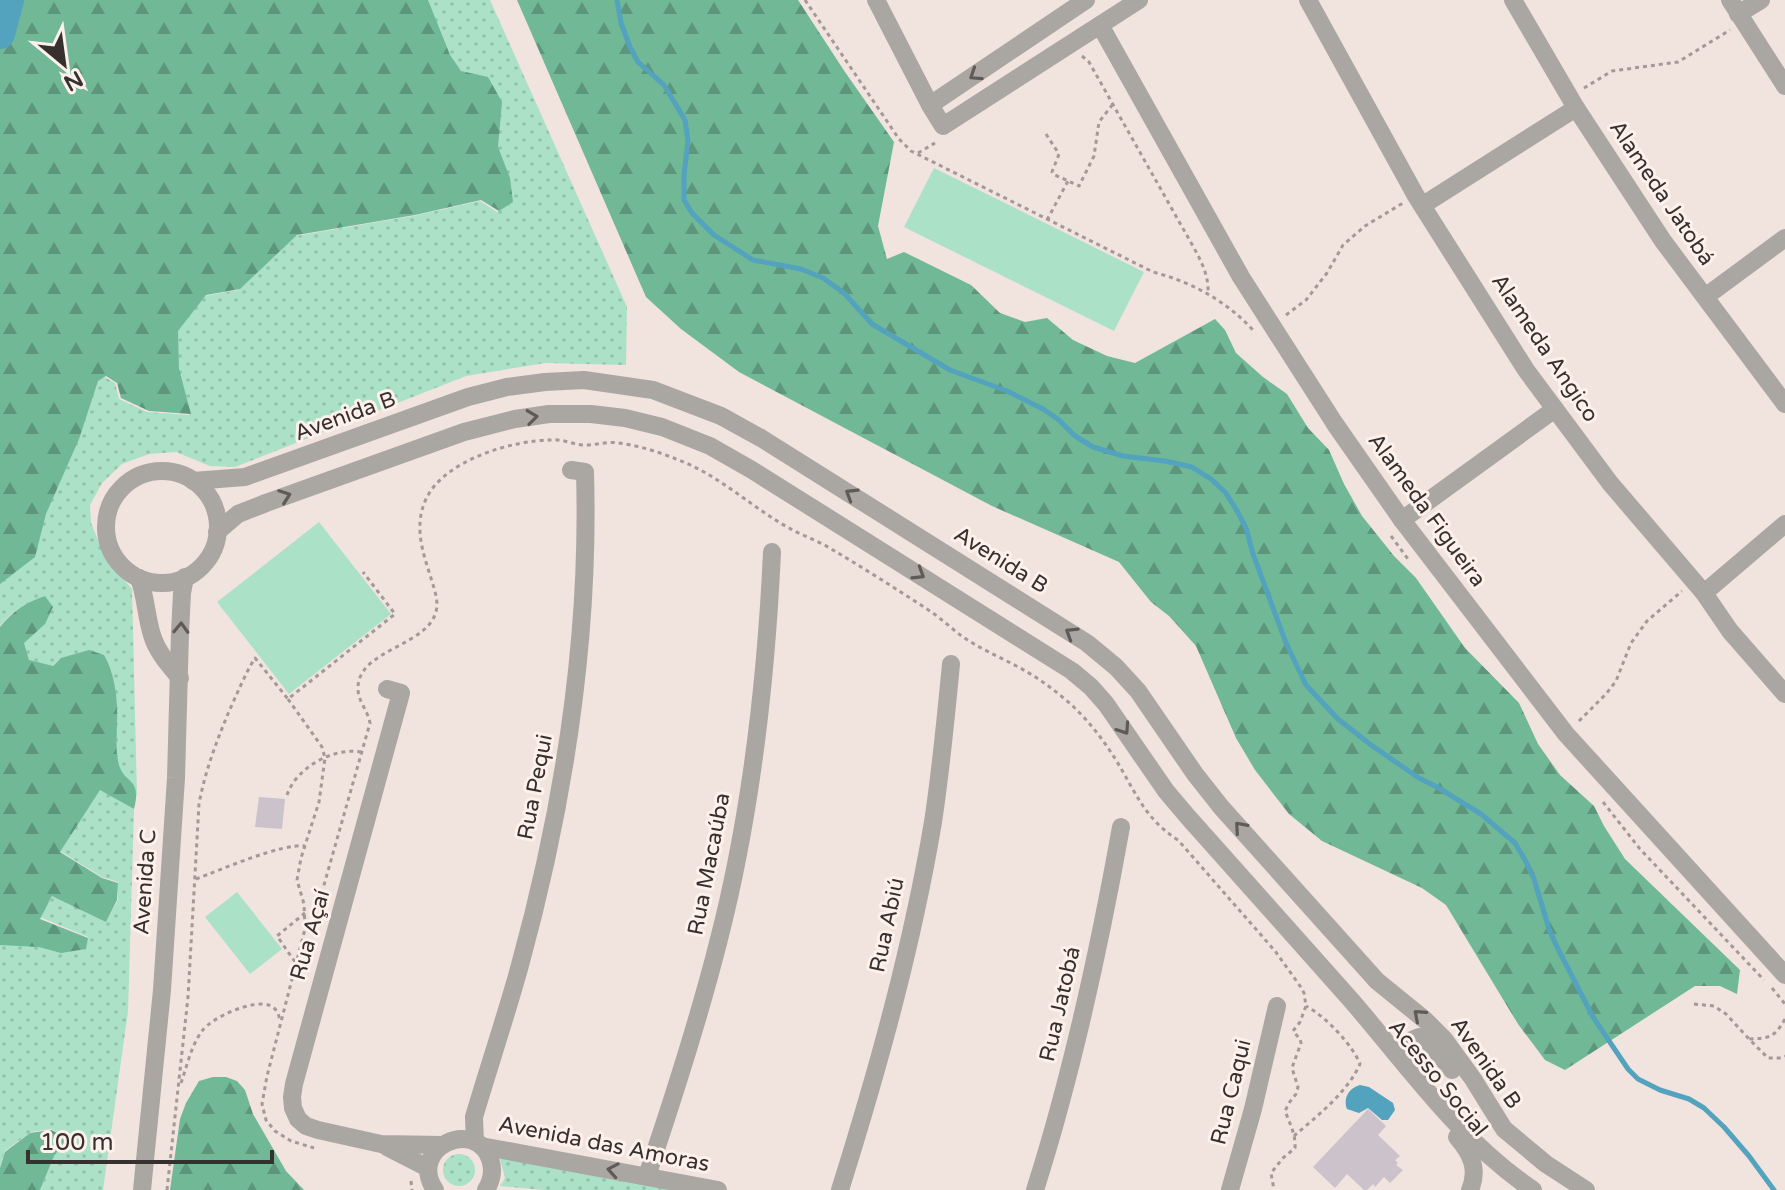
<svg xmlns="http://www.w3.org/2000/svg" width="1785" height="1190" viewBox="0 0 1785 1190" font-family="'Varela Round',sans-serif">
<style>
.grass{fill:url(#grass-dots)}
.forest{fill:url(#forest-firs)}
.pitch{fill:#abe1c6}
.water{fill:#53a2be}
.lines{fill:none;stroke-linecap:round;stroke-linejoin:round}
.stream{stroke:#53a2be;stroke-width:5}
.river{stroke:#53a2be;stroke-width:30}
.building{fill:#cbc2cc}
.path{stroke:#a49996;stroke-width:3;stroke-dasharray:4 4;stroke-linecap:butt}
.minor{stroke:#aaa6a2;stroke-width:18}
.oneway{stroke:#5f5a57}
.labels{text-anchor:middle;dominant-baseline:central;stroke-width:6;stroke-linejoin:round;paint-order:stroke}
.street-label{font-size:22px;fill:#36312f;stroke:#fef0eb}
</style>
<defs>
<pattern id="grass-dots" width="8" height="8" patternUnits="userSpaceOnUse" patternTransform="scale(2)"><rect width="8" height="8" fill="#abe1c6"/><path d="M2 2h.1M6 6h.1" fill="none" stroke="#94c2aa" stroke-width="1.8" stroke-linecap="round"/></pattern>
<pattern id="forest-firs" width="22" height="20" patternUnits="userSpaceOnUse" patternTransform="scale(2)"><rect width="22" height="20" fill="#70b896"/><path d="M5 1l3.5 6h-7zM16 11l3.5 6h-7z" fill="#5d967b"/></pattern>
</defs>
<rect width="100%" height="100%" fill="#f1e3de"/>
<g class="grass">
<path d="M425,0H490L627,307L626,365L545,363L466,376L235,467L210,466L176,452L149,454L122,464L102,483L90,505L91,523L106,559L132,589L137,797L132,784L117,769L87,651L60,659L51,667L27,661L22,644L43,597C25,603 12,611 0,626V583L39,533L96,382L104,377L115,383L119,399L147,412L189,415L177,370L176,332L204,296L238,290L295,236L413,216L480,201L497,212L511,203L459,72L448,56Z"/>
<path d="M100,789L134,809L128,1011L103,1190H40L54,1155L68,1138L51,1129L31,1132L5,1151L0,1167V944L39,945L61,952L86,948L88,937L40,917L53,895L107,920L118,900V882L102,877L60,851Z"/>
<circle cx="459" cy="1170" r="16"/>
<path d="M499,1155L671,1190H544L500,1186L505,1178Z"/>
</g>
<g class="forest">
<path d="M0,0H428L450,55L461,71L488,77L502,102L498,147L510,178L513,202L499,211L481,200L415,215L297,235L240,289L206,295L178,331L179,369L191,414L149,411L121,398L117,383L106,376L98,381L79,439L46,514L35,557L0,584Z"/>
<path d="M517,0H798L845,72L894,142L878,226L887,259L904,252L971,285L1000,313L1025,322L1047,318L1073,340L1107,356L1135,363L1215,319L1225,330L1236,353L1263,377L1287,394L1308,428L1329,450L1344,484L1362,516L1394,556L1416,578L1465,648L1519,703L1538,744L1560,775L1594,806L1604,826L1625,859L1740,970L1737,994L1720,986H1695L1565,1070L1545,1060L1518,1024L1446,905L1422,888L1322,841L1289,814L1255,770L1236,738L1196,646L1169,616L1151,602L1119,562L992,506L739,372L681,329L646,297Z"/>
<path d="M45,596L53,607L45,624L24,643L29,660L53,666L61,658L89,650L104,655C115,674 118,700 117,721C117,736 115,751 119,765C125,785 142,777 134,809L100,790L60,852L102,878L118,883L117,900L106,922L52,896L40,919L88,938L86,949L61,953L39,947L0,945V627C13,611 26,602 45,596Z"/>
<path d="M213,1077H226L237,1081L245,1090L253,1114L286,1171L304,1190H170L180,1119L186,1103L199,1081Z"/>
<path d="M51,1130L68,1138L54,1156L40,1190H0V1168L5,1152L30,1133Z"/>
</g>
<g class="pitch">
<path d="M934,168L1144,272L1114,331L904,227Z"/>
<path d="M319,522L391,614L289,694L217,602Z"/>
<path d="M237,892L282,949L250,974L205,917Z"/>
</g>
<path class="water" d="M1360,1085L1369,1087L1393,1103L1395,1110L1388,1120H1382L1368,1108L1359,1113L1347,1109C1343,1098 1349,1088 1360,1085Z"/>
<g class="lines">
<path class="stream" d="M617,0L621,23L630,47L638,62L664,85L685,120L688,141L684,175V200L692,213L714,235L753,260L801,269L823,278L844,293L872,324L950,370L1007,391L1043,409L1059,420L1075,436L1093,447L1123,456L1165,461L1192,467L1211,479L1225,492L1236,509L1246,528L1253,554L1286,643L1306,685L1338,719L1371,745L1419,778L1437,787L1481,814L1515,843L1525,860L1534,879L1549,929L1556,945L1593,1017L1628,1069L1638,1079L1660,1090L1689,1099L1704,1108L1724,1127L1749,1156L1774,1190"/>
<path class="river" d="M0,34L9,0"/>
</g>
<g class="building">
<path d="M259,797L285,799L282,829L255,827Z"/>
<path d="M1368,1109L1386,1126L1378,1135L1400,1156L1395,1160L1398,1163L1396,1165L1403,1170L1390,1183L1384,1177L1375,1187L1373,1184L1367,1190H1364L1347,1174L1335,1188L1313,1167Z"/>
</g>
<g class="lines">
<g class="path">
<path d="M805,0L899,139L911,151L1153,272C1192,282 1226,301 1253,330"/>
<path d="M1082,56L1089,62L1194,248C1202,263 1209,276 1208,294"/>
<path d="M1584,88L1612,71L1678,62L1730,30"/>
<path d="M1046,134L1059,154L1052,172L1053,174L1079,186L1094,156L1099,122L1113,104"/>
<path d="M918,153L935,143"/>
<path d="M1047,220L1068,181"/>
<path d="M1286,315L1306,300L1327,273L1343,245L1365,226L1403,203"/>
<path d="M1391,536L1408,559"/>
<path d="M288,699L322,747L325,758L319,802L301,858L297,880L304,904L305,929L267,1076L262,1104L266,1120L275,1131L291,1141L314,1148"/>
<path d="M1579,721L1606,694L1616,681L1631,643L1647,621L1682,591"/>
<path d="M287,795C296,768 333,747 361,752"/>
<path d="M1603,802L1640,849L1764,980"/>
<path d="M196,879C220,870 282,843 305,846"/>
<path d="M324,908L320,899L370,723C368,711 358,701 358,689C357,647 435,647 437,605C437,595 433,585 430,575C422,550 414,525 426,499C444,460 513,440 552,440C563,439 572,444 582,445C594,446 606,441 618,443C637,445 659,452 676,459C718,474 751,507 789,528C803,536 819,541 833,550C865,569 898,590 930,611C942,619 952,629 963,637C985,652 1010,661 1032,675C1044,682 1055,691 1066,700C1086,717 1102,738 1116,760C1136,793 1145,819 1178,840L1275,951L1300,986L1304,993L1306,1006L1300,1022L1293,1031L1300,1039L1301,1043L1292,1068L1298,1087L1296,1094L1289,1103L1285,1111C1290,1124 1296,1135 1295,1148L1283,1158L1271,1173L1274,1190"/>
<path d="M295,962L277,936L305,913"/>
<path d="M1772,988L1785,1004"/>
<path d="M1694,1004L1714,1006L1726,1014L1749,1039"/>
<path d="M1785,1019C1774,1038 1770,1038 1749,1039L1768,1058H1781L1785,1056"/>
<path d="M181,1083C187,1066 191,1046 202,1031C212,1017 255,998 271,1006C277,1009 279,1015 280,1021"/>
<path d="M1294,1136C1317,1116 1347,1093 1360,1064C1352,1044 1325,1016 1306,1006"/>
<path d="M411,1181L412,1190"/>
<path d="M167,1190L188,997L199,804C205,771 217,740 230,709C238,692 245,674 255,658L288,699L395,614L363,572"/>
</g>
<g class="minor">
<path d="M876,0L930,105"/>
<path d="M1086,0L930,105L943,126L1139,0"/>
<path d="M1308,0L1416,196L1526,370L1610,483L1704,593L1730,631L1785,694"/>
<path d="M1513,0L1576,108L1663,241L1785,404"/>
<path d="M1730,0L1785,86"/>
<path d="M1738,14L1761,0"/>
<path d="M1100,25L1241,277L1335,424L1402,520L1566,734L1785,975"/>
<path d="M1423,205L1576,108"/>
<path d="M1705,297L1785,238"/>
<circle cx="162" cy="527" r="56"/>
<path d="M193,481L245,477L468,397L507,387L545,382L584,380L653,390L721,416L761,438L1087,643L1116,667L1138,691L1195,774L1221,807L1377,981L1425,1020L1444,1039L1473,1079L1504,1129L1546,1164L1586,1190"/>
<path d="M1402,520L1555,409"/>
<path d="M217,532L238,514L266,503L464,432L515,419L549,414H591L625,418L662,427L710,446L752,470L1072,671L1091,687L1106,704L1166,791L1188,817C1242,878 1296,939 1351,1000C1408,1066 1459,1140 1533,1190"/>
<path d="M139,578C146,597 146,616 152,635C157,652 169,665 180,678"/>
<path d="M1704,593L1785,524"/>
<path d="M387,689L401,693L294,1084L292,1097L293,1108L298,1119L306,1126L318,1130L381,1144L442,1145"/>
<path d="M1408,1068C1403,1055 1403,1042 1419,1037L1430,1043L1452,1070"/>
<path d="M1457,1137C1471,1153 1479,1169 1470,1190"/>
<path d="M475,1142L474,1117C489,1066 506,1016 520,965C564,805 590,638 585,472L571,470"/>
<path d="M481,1146L718,1190"/>
<path d="M387,1147L428,1168"/>
<path d="M647,1176C673,1099 698,1022 718,943C751,816 766,683 772,552"/>
<path d="M142,1190L162,990L176,778L180,633L182,593L185,577"/>
<path d="M435,1190C407,1148 475,1117 490,1159C494,1170 492,1180 486,1190"/>
<path d="M840,1190C878,1069 912,947 933,822C941,770 946,716 951,664"/>
<path d="M1035,1190C1073,1071 1099,950 1121,827"/>
<path d="M1230,1190L1253,1109L1277,1006"/>
</g>
</g>
<defs><path id="oneway-chevron" d="M-2-3.5L2.5 0L-2 3.5" fill="none" stroke-width="1.6" stroke-linecap="round" stroke-linejoin="round" transform="scale(2)"/></defs>
<g class="oneway">
<use href="#oneway-chevron" transform="translate(975 75) rotate(147)"/>
<use href="#oneway-chevron" transform="translate(532 417) rotate(-7)"/>
<use href="#oneway-chevron" transform="translate(851 494) rotate(-148)"/>
<use href="#oneway-chevron" transform="translate(285 496) rotate(-20)"/>
<use href="#oneway-chevron" transform="translate(919 574) rotate(32)"/>
<use href="#oneway-chevron" transform="translate(181 628) rotate(-88)"/>
<use href="#oneway-chevron" transform="translate(1071 633) rotate(-148)"/>
<use href="#oneway-chevron" transform="translate(1124 729) rotate(56)"/>
<use href="#oneway-chevron" transform="translate(1240 827) rotate(-131)"/>
<use href="#oneway-chevron" transform="translate(1419 1015) rotate(-139)"/>
<use href="#oneway-chevron" transform="translate(613 1170) rotate(-170)"/>
</g>
<g class="labels">
<g class="street-label">
<text transform="translate(1662 193) rotate(56)">Alameda Jatobá</text>
<text transform="translate(1545 348) rotate(56)">Alameda Angico</text>
<text transform="translate(345 416) rotate(-20)">Avenida B</text>
<text transform="translate(1427 510) rotate(54)">Alameda Figueira</text>
<text transform="translate(1001 560) rotate(32)">Avenida B</text>
<text transform="translate(535 787) rotate(-79)">Rua Pequi</text>
<text transform="translate(709 864) rotate(-79)">Rua Macaúba</text>
<text transform="translate(145 882) rotate(-86)">Avenida C</text>
<text transform="translate(887 925) rotate(-78)">Rua Abiú</text>
<text transform="translate(310 935) rotate(-74)">Rua Açaí</text>
<text transform="translate(1060 1004) rotate(-77)">Rua Jatobá</text>
<text transform="translate(1486 1063) rotate(55)">Avenida B</text>
<text transform="translate(1438 1078) rotate(51)">Acesso Social</text>
<text transform="translate(1231 1092) rotate(-76)">Rua Caqui</text>
<text transform="translate(604 1144) rotate(11)">Avenida das Amoras</text>
</g>
</g>
<g transform="translate(64 64) rotate(151)" stroke="#fef0eb" stroke-width="6" paint-order="stroke">
<path d="M0-6L14 30L0 20L-14 30Z" fill="#36312f"/>
<text y="-12" font-size="22" font-weight="bold" text-anchor="middle" fill="#36312f">N</text>
</g>
<path d="M28 1150v12h244v-12" fill="none" stroke="#36312f" stroke-width="4"/>
<text x="40" y="1150" font-size="24" fill="#36312f" stroke="#fef0eb" stroke-width="6" paint-order="stroke">100 m</text>
</svg>
